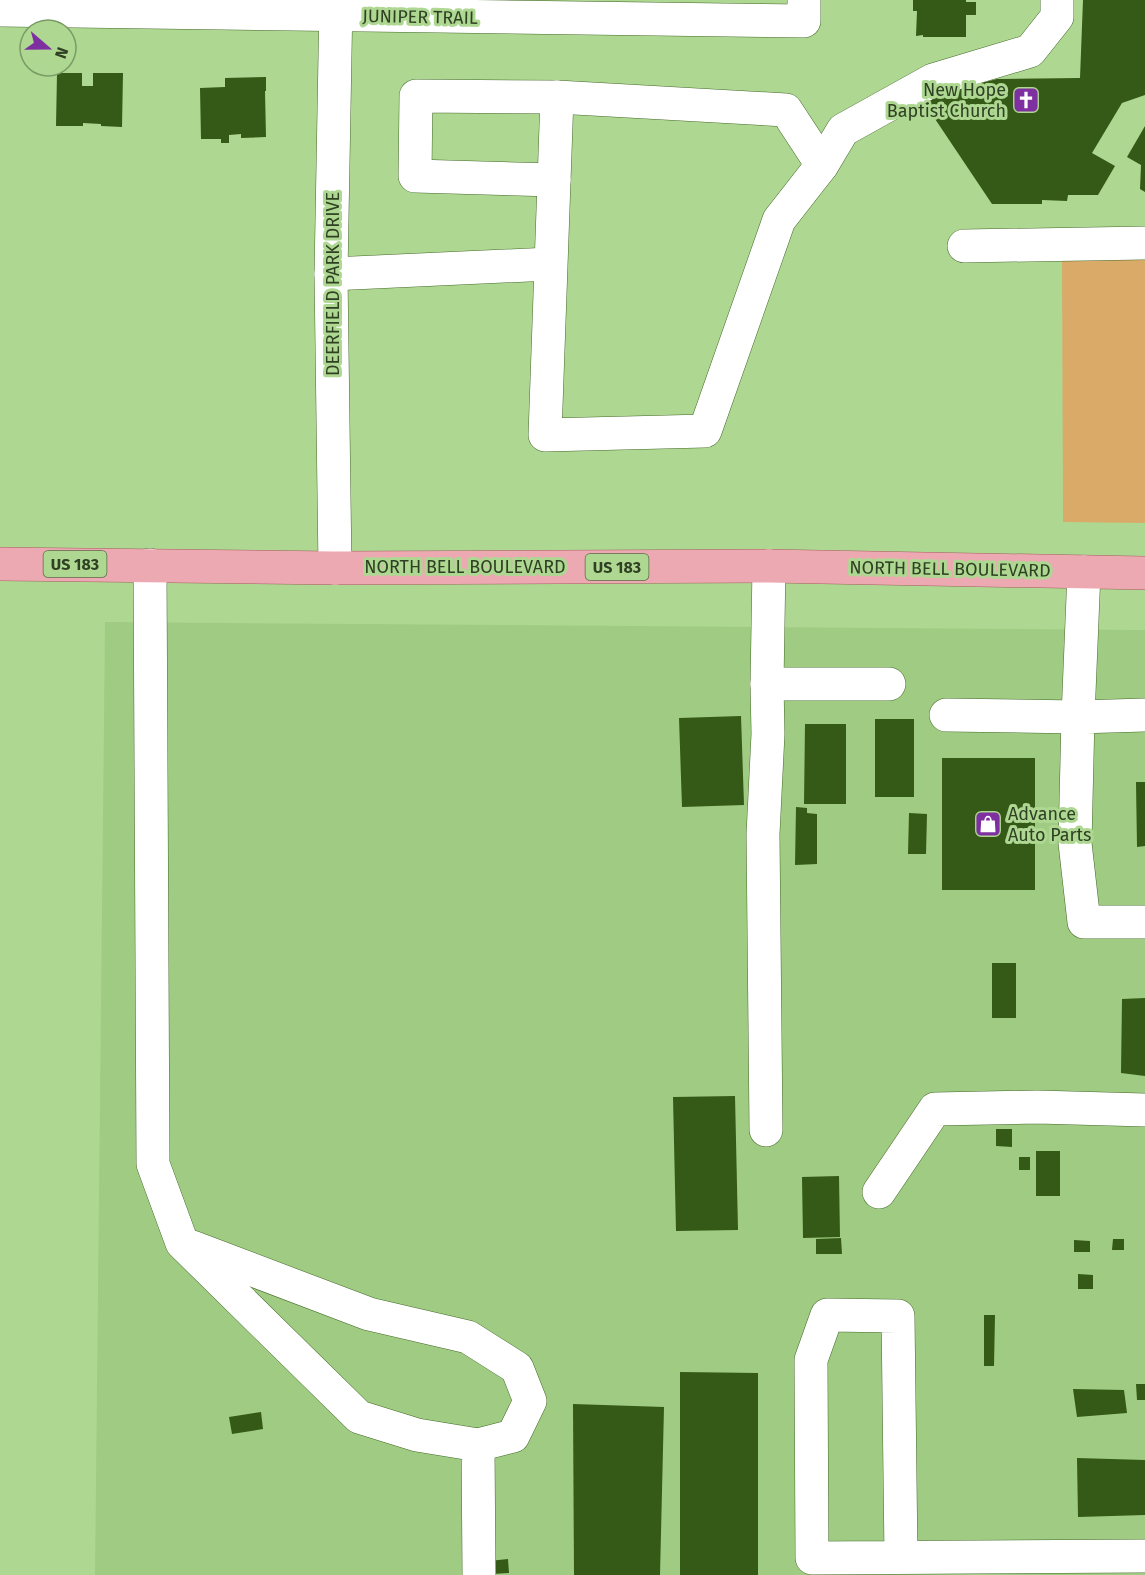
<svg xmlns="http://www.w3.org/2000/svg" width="1145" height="1575" viewBox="0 0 1145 1575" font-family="'Fira Sans',sans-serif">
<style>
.built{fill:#9fcc82}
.green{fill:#daaa68}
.building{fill:#355916}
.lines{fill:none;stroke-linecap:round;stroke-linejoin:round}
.minor-casing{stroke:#456a29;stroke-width:34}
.major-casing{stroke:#a35f5e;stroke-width:34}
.minor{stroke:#fff;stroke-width:33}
.major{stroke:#eda9b2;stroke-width:33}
.labels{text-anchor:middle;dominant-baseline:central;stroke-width:6;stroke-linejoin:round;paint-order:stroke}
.shield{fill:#aed892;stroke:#556e44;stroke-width:1.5}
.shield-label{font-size:16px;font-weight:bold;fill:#2f4023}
.street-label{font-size:18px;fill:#2f4023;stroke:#aed892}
.poi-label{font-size:18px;fill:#2f4023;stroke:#aed892;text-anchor:end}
</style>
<rect width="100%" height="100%" fill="#aed892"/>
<path class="built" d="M105,622L1145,630V1575H95Z"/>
<path class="green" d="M1062,256L1145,257V523L1063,522Z"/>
<g class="building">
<path d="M913,0H966V2H976V15H966V37H923V35L916,36L917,11H913Z"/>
<path d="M1083,0H1145V95L1122,103L1092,153L1115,166L1098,195H1068L1067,201L1042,200V204H992L921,98L997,79L1080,78Z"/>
<path d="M57,73H82V86H93V73H123L122,127L101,126V124L83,123V126H56Z"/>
<path d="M266,77V91H265L266,137L241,138V134L229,135V143H221V139H201L200,88L225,87V78Z"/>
<path d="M1145,126V192L1140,189L1141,165L1127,157Z"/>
<path d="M741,716L744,805L682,807L679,718Z"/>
<rect x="875" y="719" width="39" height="78"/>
<path d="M805,724H846V804H804Z"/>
<rect x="942" y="758" width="93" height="132"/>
<path d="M1136,782H1145V846L1137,847Z"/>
<path d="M796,807L807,808V813L817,814V864L795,865Z"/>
<path d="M909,813L927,814L926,854H908Z"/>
<rect x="992" y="963" width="24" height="55"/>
<path d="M1145,998V1076L1121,1073L1122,999Z"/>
<path d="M735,1096L738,1230L676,1231L673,1097Z"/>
<path d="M996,1129H1012V1147L996,1146Z"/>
<rect x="1036" y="1151" width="24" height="45"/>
<rect x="1019" y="1157" width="11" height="13"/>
<path d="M839,1176L840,1237L803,1238L802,1177Z"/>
<path d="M841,1238L842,1254H816V1239Z"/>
<path d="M1113,1239H1124V1250H1112Z"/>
<path d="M1074,1240L1090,1241V1252H1074Z"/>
<path d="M1078,1274L1093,1275V1289H1078Z"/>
<path d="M984,1315H995L994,1366H984Z"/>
<path d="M680,1372L758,1373V1575H680Z"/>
<path d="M1136,1384H1145V1400H1137Z"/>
<path d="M1073,1389L1124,1390L1127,1413L1077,1417Z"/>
<path d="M573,1404L664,1407L660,1575H574Z"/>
<path d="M261,1412L263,1429L232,1434L229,1417Z"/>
<path d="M1077,1458L1145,1460V1515L1078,1517Z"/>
<path d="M508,1559L509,1573L491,1574L489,1561Z"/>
</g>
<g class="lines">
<defs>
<g id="minor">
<path d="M0,10L804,21V0"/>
<path d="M557,97L545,435L705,431L779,220L822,165L843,130L933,80L1030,51L1057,17V0"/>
<path d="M554,180L415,176L416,96L557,97L786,110L822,165"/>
<path d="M964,246L1145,243"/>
<path d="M331,274L550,264"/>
<path d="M150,565L153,1164L182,1243L359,1417L417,1435L478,1445L479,1575"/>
<path d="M335,568L331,274L336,0"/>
<path d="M767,684H889"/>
<path d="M946,715L1078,717L1084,572"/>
<path d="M1145,715L1078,717L1075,843L1084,922H1145"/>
<path d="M766,1130L763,834L768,734L767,684L769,566"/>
<path d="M879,1192L935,1109L1037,1107L1145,1110"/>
<path d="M192,1247L369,1314L468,1337L517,1368L530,1401L513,1436L478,1445"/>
<path d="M901,1557L898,1316L827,1315L811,1360L812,1558L1145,1556"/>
</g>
<path id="major" d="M0,564L335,568L769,566L1145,573"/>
</defs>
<use href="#minor" class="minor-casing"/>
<use href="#major" class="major-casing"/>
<use href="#minor" class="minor"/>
<use href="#major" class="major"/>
</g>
<defs>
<symbol id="church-square" viewBox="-11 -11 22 22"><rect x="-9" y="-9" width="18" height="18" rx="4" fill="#7e30a0" stroke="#aed892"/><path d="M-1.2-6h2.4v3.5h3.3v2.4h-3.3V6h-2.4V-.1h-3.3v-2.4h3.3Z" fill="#fff"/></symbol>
<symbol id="shop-square" viewBox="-11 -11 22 22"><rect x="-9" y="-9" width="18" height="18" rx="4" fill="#7e30a0" stroke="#aed892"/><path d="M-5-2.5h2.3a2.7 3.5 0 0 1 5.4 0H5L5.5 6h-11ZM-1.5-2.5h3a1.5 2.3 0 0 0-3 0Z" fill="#fff"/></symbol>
</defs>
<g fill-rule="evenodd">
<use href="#church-square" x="1011" y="85" width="30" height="30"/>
<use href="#shop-square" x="973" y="809" width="30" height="30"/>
</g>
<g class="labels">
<g class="shield">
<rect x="43.5" y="551" width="63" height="26" rx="4.5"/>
<rect x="585.5" y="554" width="63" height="26" rx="4.5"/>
</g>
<g class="shield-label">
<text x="75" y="564">US 183</text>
<text x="617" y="567">US 183</text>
</g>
<g class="street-label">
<text transform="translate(420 17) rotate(1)">JUNIPER TRAIL</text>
<text transform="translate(333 284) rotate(-90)">DEERFIELD PARK DRIVE</text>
<text x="465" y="567">NORTH BELL BOULEVARD</text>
<text transform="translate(950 569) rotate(1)">NORTH BELL BOULEVARD</text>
</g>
<g class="poi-label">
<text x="1006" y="90">New Hope<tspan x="1006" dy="21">Baptist Church</tspan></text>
<text x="1008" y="814" text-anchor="start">Advance<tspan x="1008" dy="21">Auto Parts</tspan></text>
</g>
</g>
<g transform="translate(48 48) rotate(110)"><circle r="28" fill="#aed892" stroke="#7b9b66" stroke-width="1.5"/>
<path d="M0-4.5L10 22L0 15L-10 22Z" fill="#7e30a0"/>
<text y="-9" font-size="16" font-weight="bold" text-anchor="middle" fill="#2f4023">N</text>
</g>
</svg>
